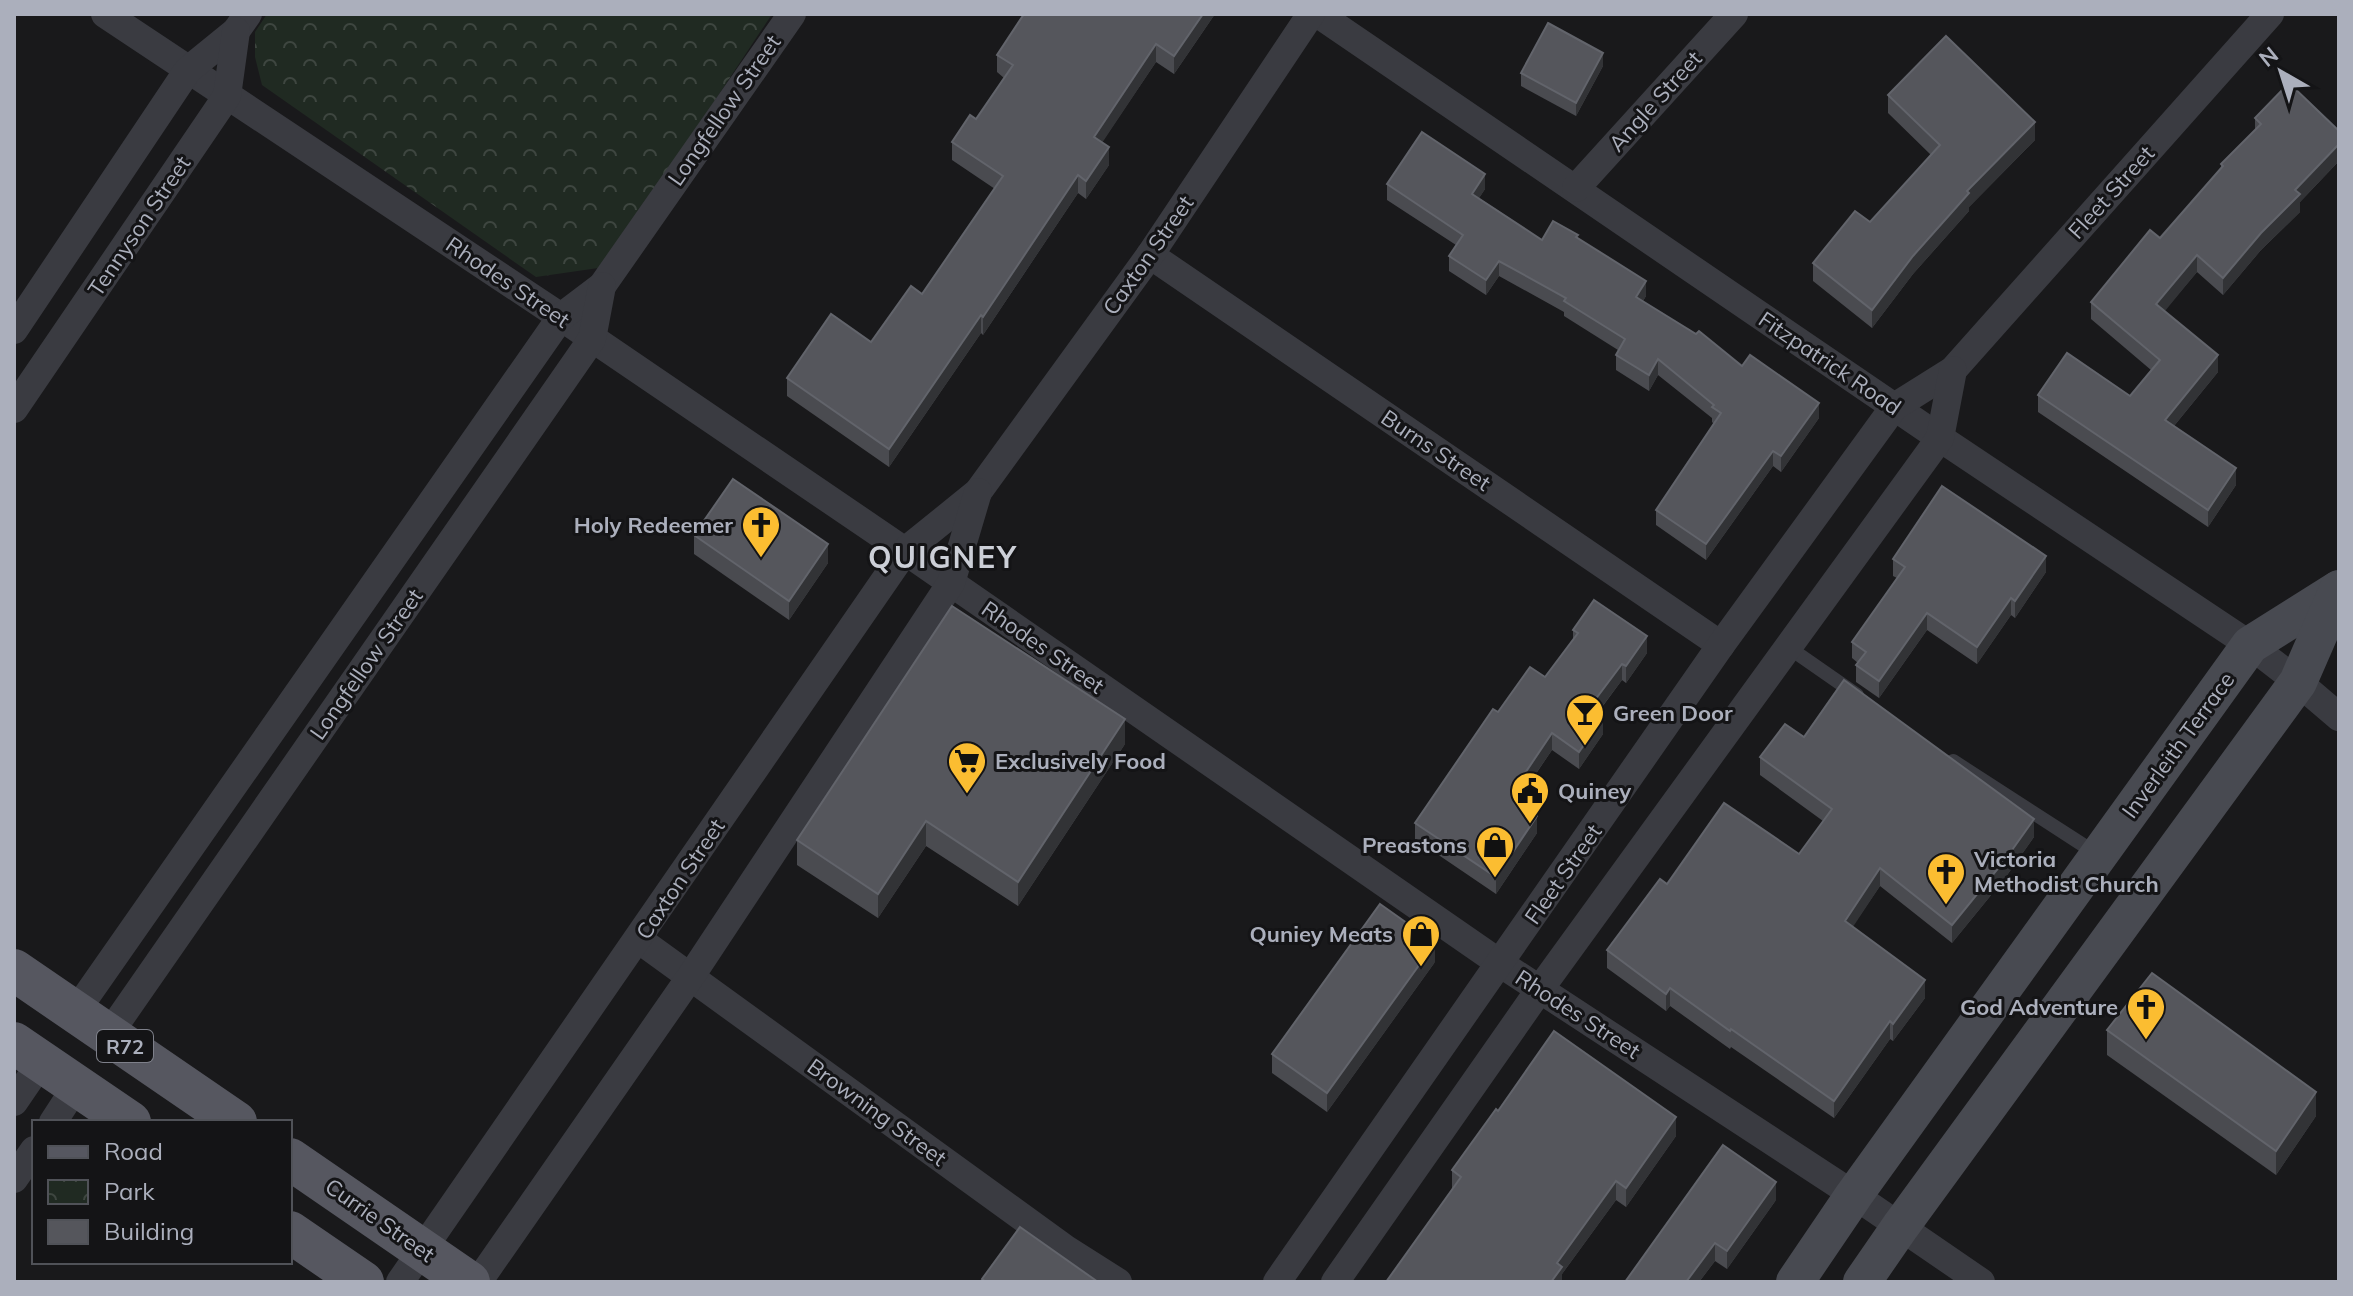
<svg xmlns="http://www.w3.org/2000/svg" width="2353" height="1296" viewBox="0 0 2353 1296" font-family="Mulish,sans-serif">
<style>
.park{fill:url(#park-crowns)}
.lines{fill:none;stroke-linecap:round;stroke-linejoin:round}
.lane{stroke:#3a3b41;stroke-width:14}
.street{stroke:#3a3b41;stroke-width:28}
.secondary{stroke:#484a51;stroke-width:38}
.primary{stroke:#565760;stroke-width:42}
.wall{fill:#4a4b50}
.shaded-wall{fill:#323336}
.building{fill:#55565c;stroke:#62646b;stroke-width:2}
.labels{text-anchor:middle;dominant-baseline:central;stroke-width:6;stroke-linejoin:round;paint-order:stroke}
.shield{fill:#141416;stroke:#7e808a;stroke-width:2}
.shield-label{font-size:20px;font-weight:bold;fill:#abafbc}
.street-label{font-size:22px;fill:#abafbc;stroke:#141416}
.poi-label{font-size:22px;font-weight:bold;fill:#abafbc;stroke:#141416;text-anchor:end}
.district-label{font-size:30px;font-weight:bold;letter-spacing:2px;fill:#cccfd7;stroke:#141416}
</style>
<defs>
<pattern id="park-crowns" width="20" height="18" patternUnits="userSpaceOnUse" patternTransform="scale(2)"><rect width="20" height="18" fill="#202a22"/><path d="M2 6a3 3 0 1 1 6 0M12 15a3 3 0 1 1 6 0" fill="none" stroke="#3e4640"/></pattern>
</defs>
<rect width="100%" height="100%" fill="#19191b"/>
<path class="park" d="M267,14H772L605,267L536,277L262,85L255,57V32Z"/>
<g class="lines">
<g class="lane">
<path d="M1788,647L1857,695"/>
<path d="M1953,761L2097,854"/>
</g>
<g class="street">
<path d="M105,14L561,317L905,551L1501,964L1854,1195L1981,1282"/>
<path d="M1318,14L1940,438L2250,645L2298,682L2339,717"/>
<path d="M1576,188L1734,14"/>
<path d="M1150,255L1721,645"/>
<path d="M14,330L188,70L236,31L248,14"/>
<path d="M14,409L227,96L236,31"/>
<path d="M638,939L1066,1249L1118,1282"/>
<path d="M76,1011L561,317L602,286L792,14"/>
<path d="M109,1034L592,339L602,286"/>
<path d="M14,1102L42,1061"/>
<path d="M53,1122L77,1085"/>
<path d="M14,1179L34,1150"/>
<path d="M400,1282L905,551L978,492L1150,255L1311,14"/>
<path d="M478,1282L691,976L951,583L978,492"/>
<path d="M1277,1282L1721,645L1894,407L1953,370L2270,14"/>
<path d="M1335,1282L1540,989L1940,438L1953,370"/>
</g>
<g class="secondary">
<path d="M1795,1282L1854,1195L2250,645L2339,589"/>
<path d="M1862,1282L1900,1227L2298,682L2338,590"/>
</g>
<g class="primary">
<path d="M14,970L236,1122"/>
<path d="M14,1043L130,1122"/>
<path d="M290,1159L469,1282"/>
<path d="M290,1232L363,1282"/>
</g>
</g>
<g class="wall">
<path d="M1024,14H1215L1174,74L1156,62L1102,142L1109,165L1086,199L1078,193L983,335L981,333L889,467L787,396V378L871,342L922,294L995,189L952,160V142L976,119L1004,78L997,72V55Z"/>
<path d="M1603,66L1576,116L1521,86V73Z"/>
<path d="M1888,95L2035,140L1969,207V211L1913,274L1872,328L1813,281V263L1870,222L1931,155L1888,113Z"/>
<path d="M2255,118L2339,131V161L2300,202V212L2261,250L2223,295L2197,272L2164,311L2218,372L2174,426L2236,485L2208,527L2038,412V395L2130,396L2151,370L2091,319V302L2160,238L2221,168V164L2255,131Z"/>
<path d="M1387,184L1485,189L1479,198L1542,240L1578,238L1646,296L1643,301L1742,366L1819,418L1781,472L1773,466L1706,560L1656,525V510L1714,424L1712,422V418L1658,375L1649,391L1616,370V355L1618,350L1564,316V312L1499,276L1486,295L1449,271V256L1456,245L1387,200Z"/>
<path d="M694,535L828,563L789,620L694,554Z"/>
<path d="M1893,559L2046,572L2015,618L2011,615L1977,664L1927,630L1879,698L1856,682V665L1858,663L1852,658V642L1897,578L1893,576Z"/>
<path d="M1573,630L1647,653L1626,683L1622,680L1597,714L1603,734L1579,769L1552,750L1523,793L1537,833L1496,894L1415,839V823L1498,712L1545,677L1573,640Z"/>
<path d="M1804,737L2034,837L2005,878L1952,943L1880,886L1852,927L1925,998L1893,1041L1890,1039L1834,1118L1731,1047L1730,1049L1670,1006L1666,1011L1607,968V950L1667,884L1799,854L1823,821L1760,775V757Z"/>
<path d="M1125,744L1018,906L926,846L878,918L797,865V840Z"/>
<path d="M1435,962L1327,1112L1272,1073V1054Z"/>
<path d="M2107,1030L2316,1116L2276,1175L2107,1055Z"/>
<path d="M1498,1111L1676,1136L1626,1207L1616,1200L1562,1274V1282L1452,1189V1170Z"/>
<path d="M1776,1200L1727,1269L1715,1261L1699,1282H1625Z"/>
</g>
<g class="shaded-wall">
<path d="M1203,14H1215L1174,74V56Z"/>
<path d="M1156,44V62L1094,155V137Z"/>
<path d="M1603,53V66L1576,116V103Z"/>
<path d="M2035,122V140L1969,207V211L1913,274L1872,328V310L1913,256L1967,191Z"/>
<path d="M2339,144V161L2300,202V212L2261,250L2223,295V278L2295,190Z"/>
<path d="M1109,147V165L1086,199V181Z"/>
<path d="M1485,174V189L1472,209V194Z"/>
<path d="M1078,175V193L983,335V317Z"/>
<path d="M2197,255V272L2156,322V304Z"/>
<path d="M1499,261V276L1486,295V280Z"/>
<path d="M1646,281V296L1636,312V297Z"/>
<path d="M981,315V333L889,467V449Z"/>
<path d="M2218,355V372L2165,437V420Z"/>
<path d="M1658,359V375L1649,391V375Z"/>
<path d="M1819,403V418L1781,472V456Z"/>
<path d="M1773,451V466L1706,560V544Z"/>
<path d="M2236,468V485L2208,527V510Z"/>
<path d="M828,544V563L789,620V601Z"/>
<path d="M2046,556V572L2015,618V601Z"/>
<path d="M2011,598V615L1977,664V647Z"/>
<path d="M1927,613V630L1879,698V681Z"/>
<path d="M1647,636V653L1626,683V666Z"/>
<path d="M1622,664V680L1589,724V708Z"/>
<path d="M1603,717V734L1579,769V752Z"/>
<path d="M1125,719V744L1018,906V882Z"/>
<path d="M1552,733V750L1515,804V788Z"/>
<path d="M1537,816V833L1496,894V877Z"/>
<path d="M2034,819V837L2005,878L1952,943V925Z"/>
<path d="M926,821V846L878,918V894Z"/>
<path d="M1880,868V886L1845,939V921Z"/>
<path d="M1435,943V962L1327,1112V1093Z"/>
<path d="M1925,980V998L1893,1041V1024Z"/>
<path d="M1670,988V1006L1666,1011V994Z"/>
<path d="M1890,1021V1039L1834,1118V1101Z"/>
<path d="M2316,1092V1116L2276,1175V1151Z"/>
<path d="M1676,1117V1136L1626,1207V1188Z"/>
<path d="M1616,1181V1200L1562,1274V1282H1551L1557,1263Z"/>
<path d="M1776,1182V1200L1727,1269V1251Z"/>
<path d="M1715,1243V1261L1699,1282H1686Z"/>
</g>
<g class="building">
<path d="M1024,14H1203L1174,56L1156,44L1094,137L1109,147L1086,181L1078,175L983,317L981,315L889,449L787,378L831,314L871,342L911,286L922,294L1003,176L952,142L970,115L976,119L1013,65L997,55Z"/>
<path d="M1548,23L1603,53L1576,103L1521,73Z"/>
<path d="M1946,36L2035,122L1967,191L1969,193L1913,256L1872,310L1813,263L1855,211L1870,222L1940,145L1888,95Z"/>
<path d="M2289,83L2339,131V144L2295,190L2300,194L2261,233L2223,278L2197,255L2156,304L2218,355L2165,420L2236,468L2208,510L2038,395L2067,353L2130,396L2160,360L2091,302L2150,230L2160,238L2223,166L2221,164L2261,124L2255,118Z"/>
<path d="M1422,132L1485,174L1472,194L1542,240L1553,221L1578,235L1576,237L1646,281L1636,297L1696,334L1699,331L1742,366L1750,355L1819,403L1781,456L1773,451L1706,544L1656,510L1721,413L1712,407L1714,405L1658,359L1649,375L1616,355L1625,339L1564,301L1566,298L1499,261L1486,280L1449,256L1463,235L1387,184Z"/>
<path d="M733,479L828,544L789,601L694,535Z"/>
<path d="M1942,486L2046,556L2015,601L2011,598L1977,647L1927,613L1879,681L1856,665L1866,652L1852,642L1905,567L1893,559Z"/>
<path d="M1594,600L1647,636L1626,666L1622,664L1589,708L1603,717L1579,752L1552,733L1515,788L1537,802V816L1496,877L1415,823L1493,709L1498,712L1530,667L1545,677L1578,633L1573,630Z"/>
<path d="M952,606L1125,719L1018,882L926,821L878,894L797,840Z"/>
<path d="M1844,680L2034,819L2005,860L1952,925L1880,868L1845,921L1925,980L1893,1024L1890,1021L1834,1101L1731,1029L1730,1031L1670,988L1666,994L1607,950L1660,879L1667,884L1724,803L1799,854L1832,809L1760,757L1785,724L1804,737Z"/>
<path d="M1380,904L1435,943L1327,1093L1272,1054Z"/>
<path d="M2152,973L2316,1092L2276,1151L2107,1030Z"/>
<path d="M1554,1031L1676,1117L1626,1188L1616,1181L1557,1263L1562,1267L1551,1282H1386L1461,1177L1452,1170L1496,1109L1498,1111Z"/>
<path d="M1723,1145L1776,1182L1727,1251L1715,1243L1686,1282H1625Z"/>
<path d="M1020,1227L1098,1282H986L982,1279Z"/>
</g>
<defs>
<symbol id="church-pin" viewBox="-11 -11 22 30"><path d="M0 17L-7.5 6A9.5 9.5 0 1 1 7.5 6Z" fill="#fbbd31" stroke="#141416"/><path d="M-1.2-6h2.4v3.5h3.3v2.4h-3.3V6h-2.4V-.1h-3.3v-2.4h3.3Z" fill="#111"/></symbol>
<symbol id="bar-pin" viewBox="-11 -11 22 30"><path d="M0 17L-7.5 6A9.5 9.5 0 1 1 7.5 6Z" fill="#fbbd31" stroke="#141416"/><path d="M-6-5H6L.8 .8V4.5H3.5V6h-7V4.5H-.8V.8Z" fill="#111"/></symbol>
<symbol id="supermarket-pin" viewBox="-11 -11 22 30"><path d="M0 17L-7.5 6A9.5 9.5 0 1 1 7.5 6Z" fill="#fbbd31" stroke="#141416"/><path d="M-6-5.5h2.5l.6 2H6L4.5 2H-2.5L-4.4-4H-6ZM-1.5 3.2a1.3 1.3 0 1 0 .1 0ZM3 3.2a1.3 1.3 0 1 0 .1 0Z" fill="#111"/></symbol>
<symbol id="civic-pin" viewBox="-11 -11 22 30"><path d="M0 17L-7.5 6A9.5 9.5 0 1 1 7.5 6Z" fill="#fbbd31" stroke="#141416"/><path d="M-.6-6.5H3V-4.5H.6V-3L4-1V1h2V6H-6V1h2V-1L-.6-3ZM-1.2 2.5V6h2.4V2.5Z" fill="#111"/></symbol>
<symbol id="shop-pin" viewBox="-11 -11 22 30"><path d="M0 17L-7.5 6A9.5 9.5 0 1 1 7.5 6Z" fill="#fbbd31" stroke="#141416"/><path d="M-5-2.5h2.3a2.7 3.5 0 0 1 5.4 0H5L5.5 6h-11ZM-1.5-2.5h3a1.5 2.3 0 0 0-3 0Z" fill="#111"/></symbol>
</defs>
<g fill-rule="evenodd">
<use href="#church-pin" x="739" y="503" width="44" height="60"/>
<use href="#bar-pin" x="1563" y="691" width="44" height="60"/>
<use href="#supermarket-pin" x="945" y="739" width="44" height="60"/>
<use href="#civic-pin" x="1508" y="769" width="44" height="60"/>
<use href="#shop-pin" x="1473" y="823" width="44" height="60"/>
<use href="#church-pin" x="1924" y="850" width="44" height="60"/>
<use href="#shop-pin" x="1399" y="912" width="44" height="60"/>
<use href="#church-pin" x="2124" y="985" width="44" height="60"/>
</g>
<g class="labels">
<rect class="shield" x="97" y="1030" width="56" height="32" rx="6"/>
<g class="shield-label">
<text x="125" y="1046">R72</text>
</g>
<g class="street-label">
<text transform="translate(1655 101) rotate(-48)">Angle Street</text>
<text transform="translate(724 110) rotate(-55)">Longfellow Street</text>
<text transform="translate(2111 192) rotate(-48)">Fleet Street</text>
<text transform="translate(139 226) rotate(-56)">Tennyson Street</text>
<text transform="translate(1148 255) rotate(-55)">Caxton Street</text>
<text transform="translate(508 282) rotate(34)">Rhodes Street</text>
<text transform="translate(1830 363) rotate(34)">Fitzpatrick Road</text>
<text transform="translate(1436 450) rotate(34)">Burns Street</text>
<text transform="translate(1043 647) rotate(35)">Rhodes Street</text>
<text transform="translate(366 664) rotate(-55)">Longfellow Street</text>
<text transform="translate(2178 745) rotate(-54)">Inverleith Terrace</text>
<text transform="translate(1563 874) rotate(-55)">Fleet Street</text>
<text transform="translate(680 879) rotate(-56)">Caxton Street</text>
<text transform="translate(1578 1014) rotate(33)">Rhodes Street</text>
<text transform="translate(877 1112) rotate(36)">Browning Street</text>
<text transform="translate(380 1220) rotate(35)">Currie Street</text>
</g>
<g class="poi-label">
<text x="733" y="525">Holy Redeemer</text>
<text x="1613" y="713" text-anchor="start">Green Door</text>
<text x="995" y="761" text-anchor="start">Exclusively Food</text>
<text x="1558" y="791" text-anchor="start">Quiney</text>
<text x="1467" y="845">Preastons</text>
<text x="1974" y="859" text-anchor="start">Victoria<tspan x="1974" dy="25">Methodist Church</tspan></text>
<text x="1393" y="934">Quniey Meats</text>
<text x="2118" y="1007">God Adventure</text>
</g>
<g class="district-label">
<text x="943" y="557">QUIGNEY</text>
</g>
</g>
<rect width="2353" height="1296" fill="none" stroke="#abafbc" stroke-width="32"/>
<rect x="32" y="1120" width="260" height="144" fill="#141416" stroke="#505258" stroke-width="2"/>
<rect x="48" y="1146" width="40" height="12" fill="#565760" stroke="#505258" stroke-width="2"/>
<text x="104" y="1160" font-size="24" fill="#abafbc">Road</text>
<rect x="48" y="1180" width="40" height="24" fill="url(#park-crowns)" stroke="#505258" stroke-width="2"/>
<text x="104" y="1200" font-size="24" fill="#abafbc">Park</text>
<rect x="48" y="1220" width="40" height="24" fill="#55565c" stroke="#505258" stroke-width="2"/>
<text x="104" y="1240" font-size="24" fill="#abafbc">Building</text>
<g transform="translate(2281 72) rotate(321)" stroke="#141416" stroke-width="6" paint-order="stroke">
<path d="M0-6L14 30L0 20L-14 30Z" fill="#abafbc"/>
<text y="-12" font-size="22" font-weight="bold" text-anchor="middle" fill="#abafbc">N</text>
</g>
</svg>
